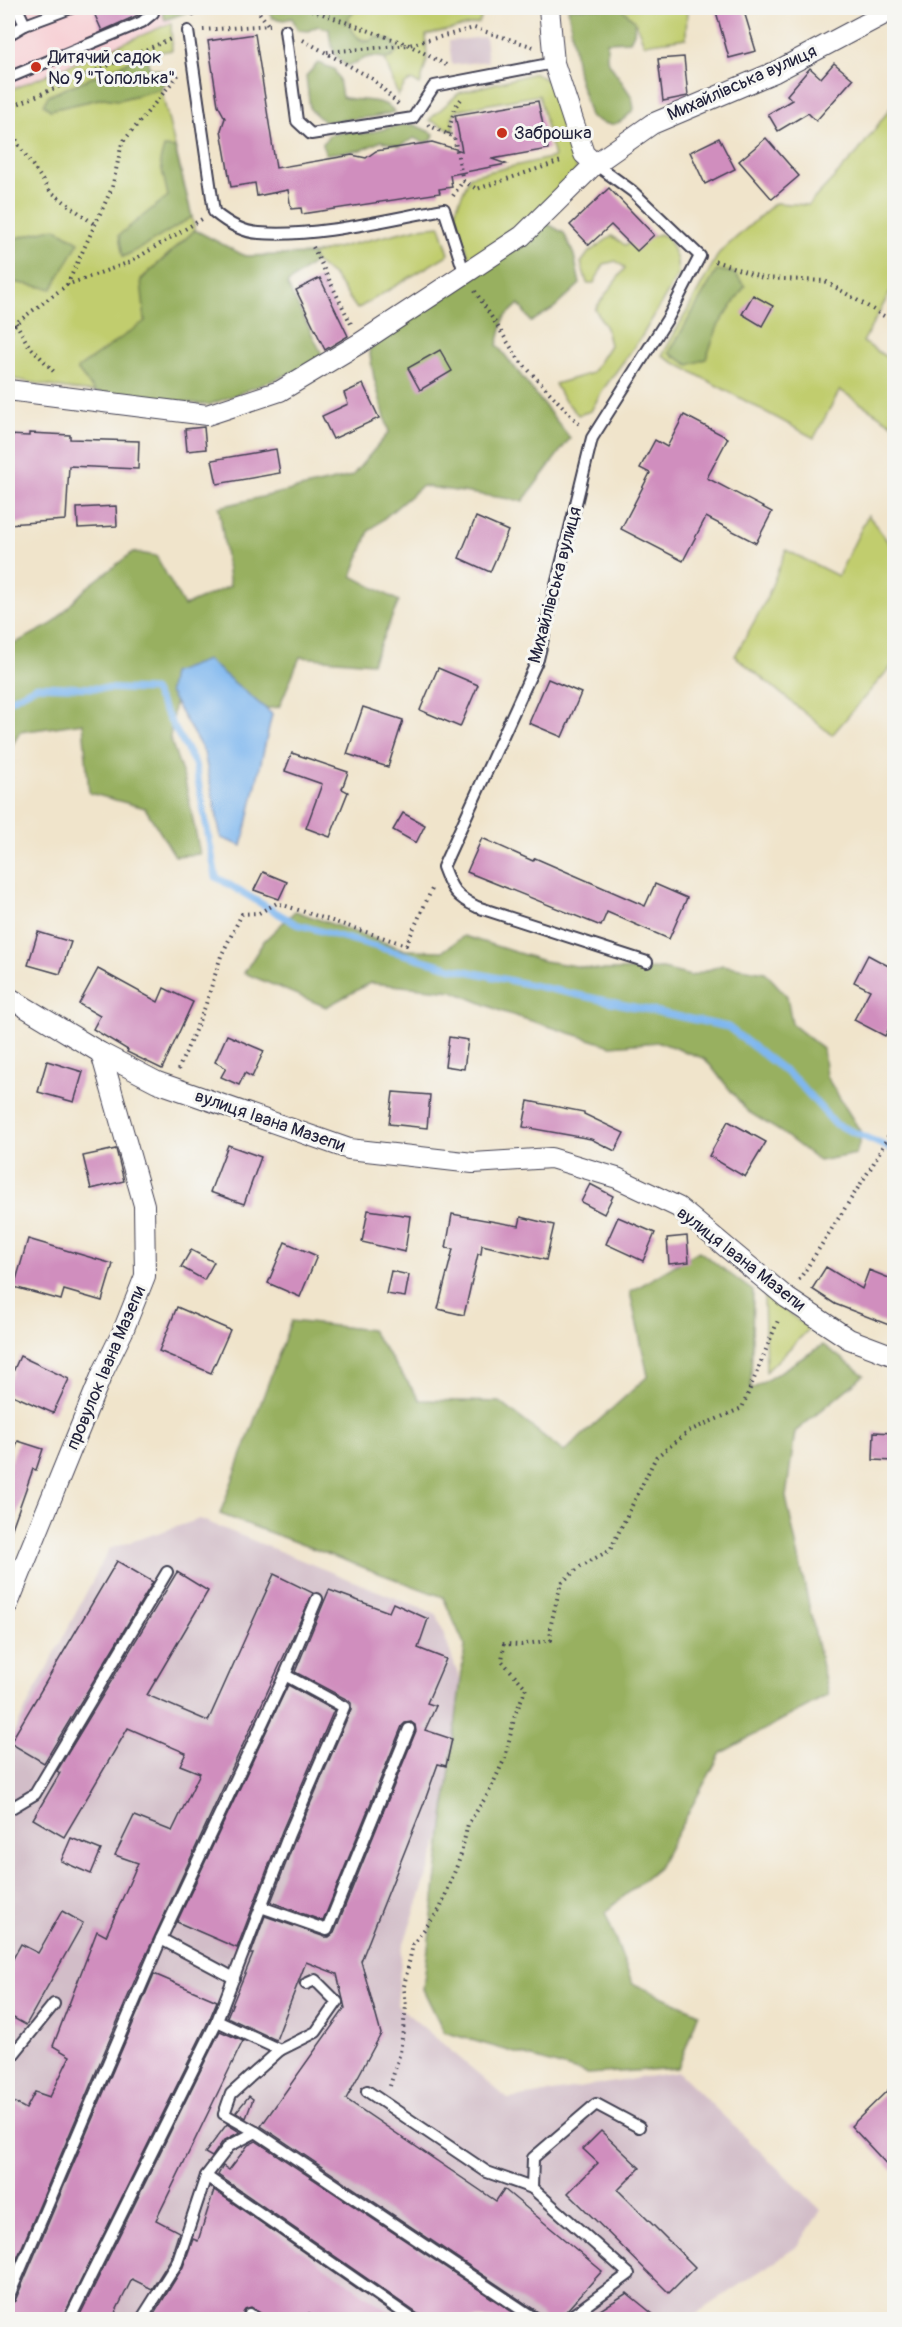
<svg xmlns="http://www.w3.org/2000/svg" width="902" height="2327" viewBox="0 0 902 2327" font-family="Pangolin,sans-serif">
<style>
.built{fill:#f7cfd4}
.industrial{fill:#d2bdc8}
.green{fill:#c1cd6e;stroke:#727854;stroke-width:1.5}
.forest{fill:#98b061;stroke:#5d694e;stroke-width:1.5}
.water{fill:#7fb7ef;stroke:#506c95;stroke-width:1.5}
.lines{fill:none;stroke-linecap:round;stroke-linejoin:round}
.stream{stroke:#7fb7ef;stroke-width:7}
.building{fill:#d08ebe}
.service-casing{stroke:#413f51;stroke-width:14}
.minor-casing{stroke:#413f51;stroke-width:22}
.path{stroke:#413f51;stroke-width:4;stroke-dasharray:1.5 4.5;stroke-linecap:butt}
.service{stroke:#fff;stroke-width:10}
.minor{stroke:#fff;stroke-width:20}
.poi-dot{fill:#c8321e;stroke:#f6f6f2;stroke-width:2}
.labels{text-anchor:middle;dominant-baseline:central;stroke-width:6;stroke-linejoin:round;paint-order:stroke}
.poi-label{font-size:18px;fill:#22223b;stroke:#f6f6f2;text-anchor:start}
.street-label{font-size:18px;fill:#22223b;stroke:#f6f6f2}
</style>
<rect width="100%" height="100%" fill="#f6f6f2"/>
<filter id="ink" filterUnits="userSpaceOnUse"><feTurbulence type="fractalNoise" baseFrequency=".0167" numOctaves="2"/><feDisplacementMap in="SourceGraphic" scale="12" xChannelSelector="R" yChannelSelector="G"/><feConvolveMatrix kernelMatrix="1 2 1 2 8 2 1 2 1" color-interpolation-filters="sRGB"/></filter>
<filter id="wash" filterUnits="userSpaceOnUse"><feTurbulence type="fractalNoise" baseFrequency=".008" numOctaves="4" result="noise"/><feDisplacementMap in="SourceGraphic" scale="24" xChannelSelector="R" yChannelSelector="G"/><feGaussianBlur stdDeviation="1.35" result="paint"/><feColorMatrix in="noise" values="0 0 0 0 0 0 0 0 0 0 0 0 0 0 0 0 0 1.4 0 .05"/><feComposite in="paint" operator="in"/></filter>
<g filter="url(#wash)">
<rect width="100%" height="100%" fill="#f0e4cb"/>
<path class="built" d="M8,8H165L171,23L8,91Z"/>
<g class="industrial">
<path d="M485,37L488,61L452,65L449,41Z"/>
<path d="M200,1519L437,1615L462,1686L444,1826L402,1949L397,2005L508,2099L678,2072L821,2210L798,2246L688,2319L8,2320V1743L109,1549Z"/>
</g>
<g class="green">
<path d="M358,8H365L375,12L385,8H479L481,18L479,23L426,35L427,60L420,85L412,80L405,84L398,96L385,59L393,57L397,50L391,41C370,41 351,45 348,17Z"/>
<path d="M621,8H687L686,38L644,44L635,21Z"/>
<path d="M171,23L172,50L147,54L48,96L44,104L50,110L104,98L118,100L161,89L195,230L141,279L146,321L77,369L95,392L66,389L8,378V91Z"/>
<path d="M535,73L553,84L577,170L515,236L471,264L455,211L470,176L554,157L539,95L457,110L452,117L454,131L429,120L459,93Z"/>
<path d="M894,103V285L863,342L894,362V425L840,390L814,438L662,356L719,253L775,203L808,205L858,152Z"/>
<path d="M440,226L449,254L357,309L334,276L315,262L312,254L418,228Z"/>
<path d="M659,234L668,237L677,260L678,275L642,336L602,391L591,411L578,415L562,397L555,384L592,373L610,345L606,328L595,309L625,268L616,261L604,264L594,283H587L581,263L589,252L612,236L625,245Z"/>
<path d="M868,515L894,550V663L832,735L735,656L766,600L786,550L838,576Z"/>
<path d="M764,1294L809,1329L766,1372Z"/>
</g>
<g class="forest">
<path d="M161,8H191L190,11L165,20Z"/>
<path d="M268,8H320L325,11L335,8H358L348,18C349,28 354,35 363,42L371,41L376,36L392,41L398,50C386,66 383,54 370,57C362,58 355,64 346,66C333,55 330,45 329,29L318,26L308,31L298,30L292,18L284,20L272,18Z"/>
<path d="M568,8H621L635,21L634,33L630,41L607,42V60L632,97L634,109C619,127 610,129 590,116L578,75Z"/>
<path d="M147,54L149,68L161,70L165,81L161,89L118,100L103,98L50,110L44,104L48,96Z"/>
<path d="M318,63L334,69L339,79L342,97C360,103 382,96 395,112L372,117L324,122L310,109L306,76Z"/>
<path d="M402,125H415L434,134L432,140L424,143L414,138L400,146L381,141L362,150L326,154L322,145L329,135L356,130L363,134Z"/>
<path d="M164,147L175,148L192,217L146,245L123,257L119,235L168,196L160,161Z"/>
<path d="M546,223L564,233L574,255L580,284L554,308L531,322L519,304L504,318L497,345L570,438L523,501L422,486L369,531L352,576L399,601L372,663L300,657L279,707L246,711L177,682L170,738L185,781L200,854L175,856L145,808L89,793L83,723L20,732L8,752V647L52,624L86,588L133,552L156,556L184,606L230,586L219,507L352,476L389,432L374,378L369,349L507,255Z"/>
<path d="M55,228L79,242L52,289L8,281V231L12,239Z"/>
<path d="M195,230L245,256L312,254L315,262L287,284L323,356L310,366L209,405L95,392L77,369L145,321L141,280Z"/>
<path d="M717,270L734,273L745,286L718,326L706,359L689,365L669,353Z"/>
<path d="M295,911L405,950L443,951L464,936L544,961L602,970L663,969L691,976L722,965L765,972L787,996L792,1024L823,1049L826,1076L862,1134L856,1154L819,1161L781,1132L747,1111L705,1059L659,1042L611,1046L503,1012L453,991L370,983L326,1007L244,973L264,941Z"/>
<path d="M699,1251L753,1291L751,1390L823,1345L864,1375L795,1432L786,1497L828,1695L721,1753L658,1868L605,1912L632,1983L699,2013L678,2068L588,2074L444,2032L423,1989L465,1646L443,1597L220,1514L291,1321L371,1330L420,1400L500,1402L564,1452L648,1376L630,1292Z"/>
</g>
<path class="water" d="M207,660L272,714L242,846L221,838L204,752L169,692L172,673Z"/>
<g class="lines">
<path class="stream" d="M8,701L37,686L153,690L195,764L216,877L296,924L452,968L728,1027L796,1080L835,1124L894,1150"/>
</g>
<g id="blocks">
<g class="building">
<path d="M107,8H148L138,15L102,31L94,13Z"/>
<path d="M715,8H743L756,51L729,58Z"/>
<path d="M255,34L276,168L352,155L366,158L376,151L432,142L462,151L455,115L538,101L548,149L492,159L506,164L450,175L452,187L439,189L440,193L302,214L301,208L291,209L288,190L257,196L255,183L231,187L221,130L225,118L218,105L208,41Z"/>
<path d="M684,57L688,96L663,101L658,59Z"/>
<path d="M834,63L853,79L816,121L808,113L778,131L768,114L792,100L787,95L810,68L821,78Z"/>
<path d="M719,138L735,169L705,184L690,152Z"/>
<path d="M766,138L799,176L772,199L739,161Z"/>
<path d="M609,188L654,235L637,251L611,225L589,245L570,225Z"/>
<path d="M320,278L348,336L325,350L296,290Z"/>
<path d="M753,295L773,306L762,326L742,314Z"/>
<path d="M440,350L452,371L420,390L408,368Z"/>
<path d="M363,384L379,418L333,439L322,416L348,404L344,393Z"/>
<path d="M684,415L728,438L707,478L772,512L756,543L706,517L683,561L621,529L650,473L640,468L655,440L667,447Z"/>
<path d="M204,427L206,449L187,451L185,429Z"/>
<path d="M29,433L70,435V439L139,441L138,469L69,466L66,520L8,524V435L29,436Z"/>
<path d="M276,449L280,473L217,484L212,460Z"/>
<path d="M116,506L117,526L78,528L77,508Z"/>
<path d="M476,517L508,531L490,572L459,558Z"/>
<path d="M438,668L478,685L460,727L420,710Z"/>
<path d="M548,679L581,693L562,737L529,723Z"/>
<path d="M363,707L403,720L388,767L347,754Z"/>
<path d="M292,753L348,772L342,789L348,792L330,837L306,828L322,784L285,771Z"/>
<path d="M403,813L425,825L416,843L393,830Z"/>
<path d="M482,838L533,861L535,858L645,906L655,884L687,898L669,939L607,912L601,926L467,872Z"/>
<path d="M263,872L287,882L279,899L254,890Z"/>
<path d="M38,932L71,942L60,974L28,965Z"/>
<path d="M868,955L894,969V1018L885,1036L854,1020L870,990L854,982Z"/>
<path d="M98,969L158,1002L164,988L193,1002L162,1069L127,1052L128,1050L93,1029L100,1016L79,1004Z"/>
<path d="M227,1035L264,1051L252,1077L245,1073L239,1085L221,1077L226,1068L215,1062Z"/>
<path d="M449,1037L468,1040L464,1069L445,1066Z"/>
<path d="M47,1061L83,1072L74,1102L38,1092Z"/>
<path d="M393,1092L430,1095L427,1128L389,1124Z"/>
<path d="M528,1101L584,1112V1114L624,1133L615,1151L591,1139L523,1127Z"/>
<path d="M728,1121L766,1142L745,1177L709,1156Z"/>
<path d="M228,1145L261,1157L244,1204L210,1192Z"/>
<path d="M116,1149L124,1181L91,1189L83,1156Z"/>
<path d="M590,1184L613,1196L604,1214L581,1202Z"/>
<path d="M368,1210L410,1216L405,1252L362,1242Z"/>
<path d="M452,1214L519,1226L521,1217L554,1225L546,1260L482,1245L481,1254H478L464,1315L438,1309L453,1249L446,1248Z"/>
<path d="M618,1217L655,1233L643,1261L606,1244Z"/>
<path d="M687,1236L689,1262L669,1264L667,1238Z"/>
<path d="M28,1239L113,1264L102,1301L64,1290L61,1300L14,1287Z"/>
<path d="M285,1242L317,1256L300,1297L268,1283Z"/>
<path d="M191,1250L214,1262L204,1280L181,1267Z"/>
<path d="M826,1267L862,1289L869,1270L894,1280V1327L835,1304L812,1289Z"/>
<path d="M391,1271L409,1275L405,1297L386,1294Z"/>
<path d="M177,1307L230,1330L211,1373L159,1351Z"/>
<path d="M20,1356L69,1379L53,1413L8,1393V1383Z"/>
<path d="M874,1432L894,1433V1461L873,1460Z"/>
<path d="M18,1441L43,1449L36,1470L33,1469L10,1534L8,1533V1471Z"/>
<path d="M117,1561L153,1582L44,1763L10,1743Z"/>
<path d="M177,1572L208,1591L147,1695L208,1721L274,1574L313,1593L140,1968L8,2280V2099L26,2109L35,2092L50,2097L70,2056L53,2046L97,1931L106,1936L138,1863L115,1855L134,1816L172,1831L200,1773L180,1765L186,1753L128,1728L64,1837L33,1819L60,1773L57,1771Z"/>
<path d="M329,1590L389,1612L393,1603L428,1619L418,1648L446,1659L427,1703L436,1706L425,1730L452,1739L446,1766L438,1764L424,1803L361,1961L381,2034L346,2099L496,2201L504,2189L602,2271L559,2319H544L541,2314L261,2126L345,2008L337,1974L306,1962L276,2040L227,2017L253,1954H251L265,1916L325,1937H329L334,1933L416,1731L415,1725L411,1722L405,1723L402,1726L323,1921L271,1902L296,1837L351,1709V1703L348,1700L295,1672Z"/>
<path d="M288,1685L334,1710L282,1831L237,1948L177,1922Z"/>
<path d="M71,1838L101,1850L91,1874L61,1861Z"/>
<path d="M62,1911L83,1923L26,2025L8,2015V1968L21,1944L38,1953Z"/>
<path d="M154,1974L217,2001L210,2018L62,2319H8V2305L15,2301Z"/>
<path d="M220,2031L243,2041L156,2220L179,2232L170,2260L152,2289L132,2279L112,2319H78Z"/>
<path d="M894,2084V2172L851,2126Z"/>
<path d="M249,2096L253,2099L246,2118L236,2112Z"/>
<path d="M227,2124L240,2132L223,2141L212,2157L205,2153Z"/>
<path d="M601,2131L640,2168L618,2190L695,2267L669,2293L568,2193L598,2163L583,2149Z"/>
<path d="M256,2141L523,2319H421L418,2314L218,2175L223,2166L229,2170L248,2145Z"/>
<path d="M214,2190L400,2319H320L309,2313L303,2319H264L262,2314L251,2307L245,2309L243,2312L245,2319H151L183,2267L193,2239L198,2241Z"/>
<path d="M627,2293L659,2319H586Z"/>
</g>
</g>
</g>
<g filter="url(#ink)">
<use href="#blocks" fill-opacity="0" stroke="#413f51" stroke-width="1.5"/>
<g class="lines">
<defs>
<g id="service">
<path d="M25,25L71,8"/>
<path d="M285,30L297,121L311,134L413,118L434,86L554,63"/>
<path d="M188,31L214,212C226,222 243,232 259,233C315,238 388,219 444,209L465,275"/>
<path d="M8,35L25,25L17,8"/>
<path d="M8,78L142,22L153,13"/>
<path d="M595,164L632,191L700,256L668,318L592,438L538,659L443,867C451,889 456,897 477,907L647,962"/>
<path d="M8,1810L35,1794L167,1572"/>
<path d="M261,1907L327,1930L409,1729"/>
<path d="M161,1939L234,1978"/>
<path d="M217,2021L280,2050L316,2032L337,2002L315,1980L306,1984"/>
<path d="M8,2061L54,2004"/>
<path d="M367,2091L487,2172L532,2188L629,2274L566,2320"/>
<path d="M256,2132L224,2114L231,2094L280,2050"/>
<path d="M206,2176L229,2146L256,2132L537,2320"/>
<path d="M532,2188L533,2158L596,2104L639,2127"/>
<path d="M8,2298L161,1939L285,1675L317,1599"/>
<path d="M250,2314L257,2320"/>
<path d="M69,2320L217,2021L289,1834L344,1707L285,1675"/>
<path d="M141,2320L177,2263L206,2176L414,2320"/>
</g>
<g id="minor">
<path d="M549,8L554,63L584,154L595,164"/>
<path d="M8,390L207,415L280,391L360,343L522,236L595,164L652,124L775,72L894,9"/>
<path d="M8,997L101,1053L157,1082L349,1149L473,1163L551,1158L617,1178L678,1207L787,1298L849,1339L894,1356"/>
<path d="M8,1604L102,1374L123,1331L145,1276L144,1205L101,1053"/>
</g>
</defs>
<use href="#service" class="service-casing"/>
<use href="#minor" class="minor-casing"/>
<g class="path">
<path d="M256,8L269,26"/>
<path d="M306,8L409,45L450,67"/>
<path d="M193,16L196,8"/>
<path d="M203,30L270,25"/>
<path d="M303,40L373,79L398,104"/>
<path d="M327,52L409,45L474,28L534,47"/>
<path d="M8,108L173,38"/>
<path d="M8,117L18,144L50,191L94,224"/>
<path d="M428,125L454,137L463,181L453,196"/>
<path d="M448,134L455,107L462,98"/>
<path d="M463,181L477,189L564,160"/>
<path d="M313,247L351,324"/>
<path d="M715,261L763,278L825,281L894,322"/>
<path d="M67,285L112,188L122,143L179,74"/>
<path d="M475,291L519,360L581,426"/>
<path d="M8,314L16,323L27,343L56,374"/>
<path d="M8,336L16,323L67,285L130,262L202,219"/>
<path d="M178,1070L205,1007L221,956L242,914L259,913L277,903L406,945L433,887"/>
<path d="M799,1280L872,1166L894,1125"/>
<path d="M390,2086L400,2053L406,2007L404,1986L413,1944L440,1909L460,1858L468,1824L488,1794L505,1758L515,1715L526,1688L502,1661L504,1644L521,1645L551,1640L550,1628L561,1583L581,1566L610,1550L656,1457L691,1430L742,1408L779,1318"/>
</g>
<use href="#service" class="service"/>
<use href="#minor" class="minor"/>
</g>
</g>
<g class="poi-dot">
<circle cx="36" cy="67" r="6"/>
<circle cx="502" cy="133" r="6"/>
</g>
<g class="labels">
<g class="poi-label">
<text x="48" y="57">Дитячий садок<tspan x="48" dy="21">№ 9 "Тополька"</tspan></text>
<text x="514" y="133">Заброшка</text>
</g>
<g class="street-label">
<text transform="translate(742 83) rotate(-24)">Михайлівська вулиця</text>
<text transform="translate(555 585) rotate(-75)">Михайлівська вулиця</text>
<text transform="translate(270 1121) rotate(19)">вулиця Івана Мазепи</text>
<text transform="translate(741 1259) rotate(38)">вулиця Івана Мазепи</text>
<text transform="translate(106 1368) rotate(-67)">провулок Івана Мазепи</text>
</g>
</g>
<rect width="902" height="2327" fill="none" stroke="#f6f6f2" stroke-width="30"/>
</svg>
